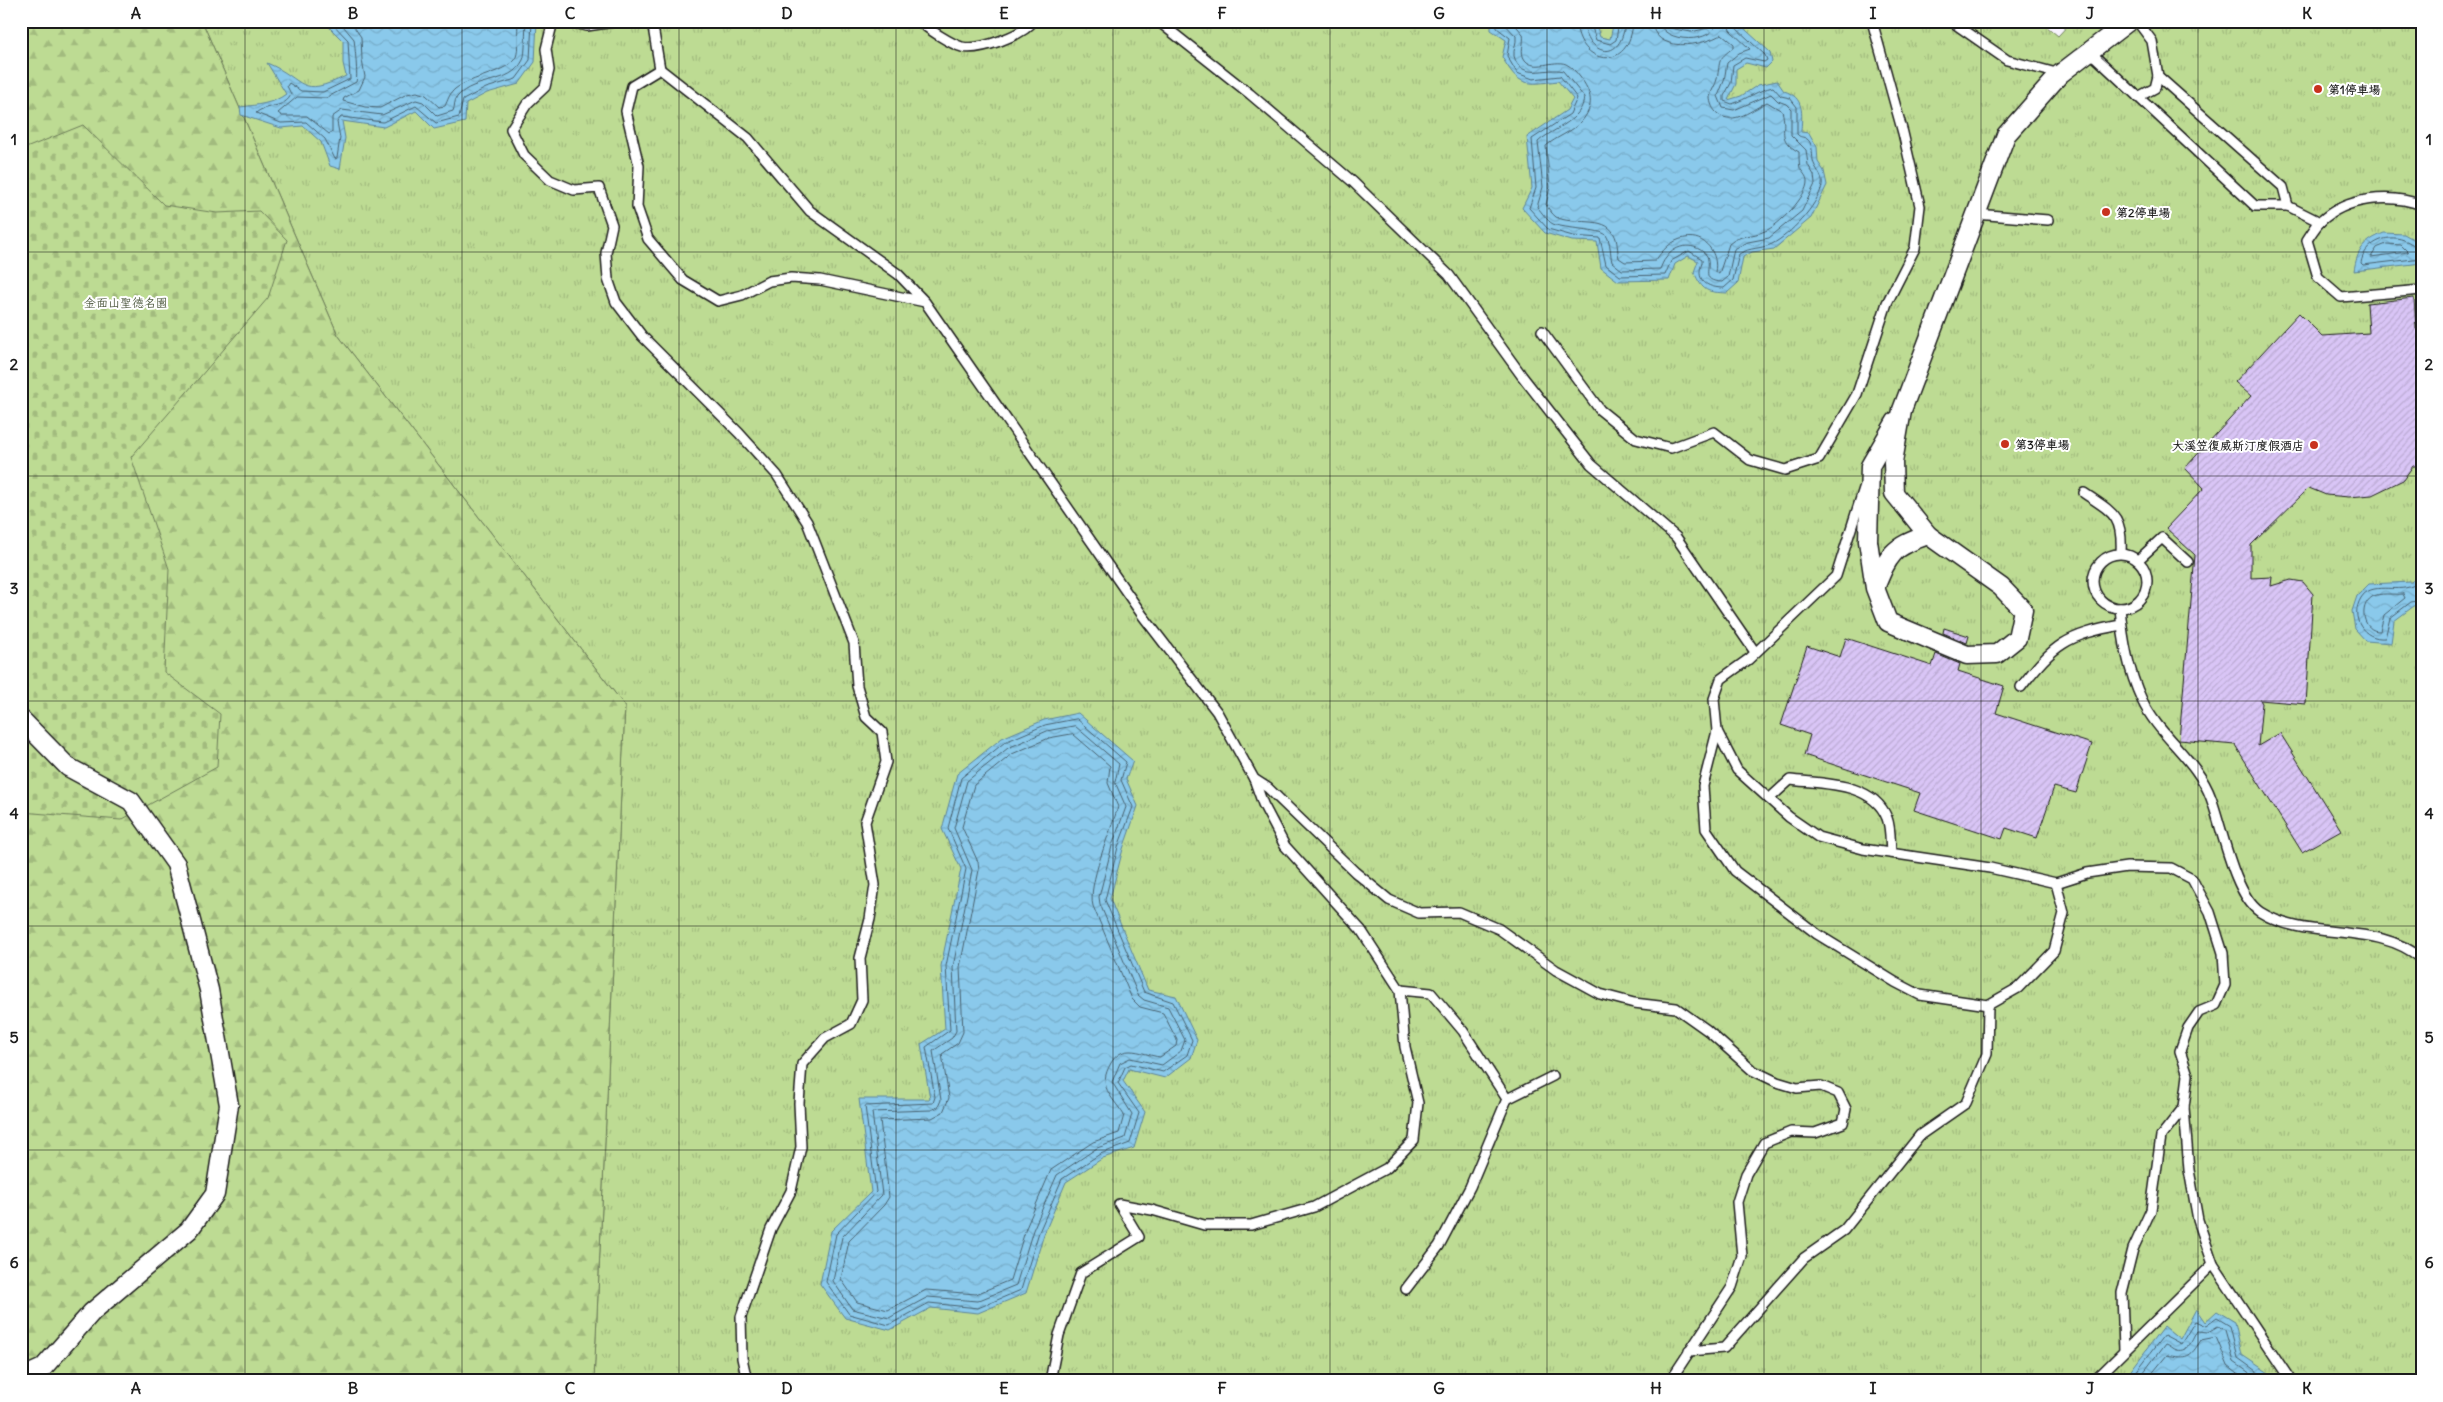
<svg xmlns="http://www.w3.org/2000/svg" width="2443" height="1402" viewBox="0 0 2443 1402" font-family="Delius,'LXGW WenKai TC',sans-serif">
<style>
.grass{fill:url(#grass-tufts);stroke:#6c7c58}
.forest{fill:url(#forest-firs);stroke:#6c7c58}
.cemetery{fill:url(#cemetery-stones);stroke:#6c7c58}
.water{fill:url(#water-waves);stroke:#5e8498}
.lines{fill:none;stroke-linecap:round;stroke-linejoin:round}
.shore{stroke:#48616f;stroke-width:1}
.building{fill:url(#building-hatch);stroke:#1c1c1c}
.service-casing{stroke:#1c1c1c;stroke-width:12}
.minor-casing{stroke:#1c1c1c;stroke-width:21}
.service{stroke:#fff;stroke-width:9}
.minor{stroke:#fff;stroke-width:18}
.grid{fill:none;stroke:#1c1c1c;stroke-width:1;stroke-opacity:0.55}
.poi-dot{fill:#c8321e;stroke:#fff;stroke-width:2}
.labels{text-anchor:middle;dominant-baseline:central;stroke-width:4;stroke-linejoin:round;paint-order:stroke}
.poi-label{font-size:12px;font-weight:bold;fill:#1c1c1c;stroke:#fff;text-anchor:start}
.park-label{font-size:12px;fill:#545f46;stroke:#fff}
.neatline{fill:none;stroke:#1c1c1c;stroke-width:2}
.grid-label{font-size:16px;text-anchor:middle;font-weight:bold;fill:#1c1c1c}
</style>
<defs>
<pattern id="grass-tufts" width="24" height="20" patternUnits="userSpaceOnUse" patternTransform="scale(1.25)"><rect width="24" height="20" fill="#bddb93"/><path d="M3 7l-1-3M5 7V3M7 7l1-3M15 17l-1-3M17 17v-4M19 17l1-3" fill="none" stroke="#a2bb7e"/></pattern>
<pattern id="forest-firs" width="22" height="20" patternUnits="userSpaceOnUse" patternTransform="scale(1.25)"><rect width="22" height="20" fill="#bddb93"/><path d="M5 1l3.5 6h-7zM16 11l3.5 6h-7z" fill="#a2bb7e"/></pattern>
<pattern id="cemetery-stones" width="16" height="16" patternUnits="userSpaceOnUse" patternTransform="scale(1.25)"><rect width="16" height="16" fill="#bddb93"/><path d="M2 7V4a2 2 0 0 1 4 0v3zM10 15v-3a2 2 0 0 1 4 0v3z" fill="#a2bb7e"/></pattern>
<pattern id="water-waves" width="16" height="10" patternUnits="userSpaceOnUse" patternTransform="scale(1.25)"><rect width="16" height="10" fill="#8ac9eb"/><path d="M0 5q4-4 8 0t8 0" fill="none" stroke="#76acc9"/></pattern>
<pattern id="building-hatch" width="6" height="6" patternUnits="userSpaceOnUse" patternTransform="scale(1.25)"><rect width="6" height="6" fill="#d9c5f6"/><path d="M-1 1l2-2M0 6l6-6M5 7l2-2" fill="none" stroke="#baa9d2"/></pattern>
</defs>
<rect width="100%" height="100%" fill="#f7f3fd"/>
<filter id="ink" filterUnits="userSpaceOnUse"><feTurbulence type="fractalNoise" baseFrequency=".02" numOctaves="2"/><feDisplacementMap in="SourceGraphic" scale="10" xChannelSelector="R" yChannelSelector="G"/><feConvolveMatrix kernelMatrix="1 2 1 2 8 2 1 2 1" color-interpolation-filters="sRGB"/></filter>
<g filter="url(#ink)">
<path class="grass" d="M202,21H2040L2058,36L2072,21H2422V1381H594L625,706L338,335Z"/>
<path class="forest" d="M21,21H202L338,335L625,706L594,1381H21Z"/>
<path class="cemetery" d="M83,125L164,205L217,213L259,211L287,240L268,298L131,457L169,569L164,672L220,714L217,767L121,820L21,812V150Z"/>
<g class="water">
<path d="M323,21H537L535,62L519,84L487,93L466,104L465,122L434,129L416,111L384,127L342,121L345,138L340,169L330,166L321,142L303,126L281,128L241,115L240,107C256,105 273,104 286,94L267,63C307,80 298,99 346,76L343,63V41Z"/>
<path d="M1491,21H1595L1600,37L1610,39L1614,21H1668L1691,27L1714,21H1736L1770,52L1772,62L1766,68L1746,63L1736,69V84L1728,100L1741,96L1758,85L1777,81L1784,91C1805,97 1802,114 1801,132L1809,133L1817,147L1818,162L1824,171L1827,185L1811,218L1774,249L1752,252L1743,257L1738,283L1727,293C1707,292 1703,292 1694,272L1698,261L1688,256L1675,264L1669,280L1618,281L1601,268L1597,242L1572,241L1545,233L1522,208L1532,188L1527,137L1567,110L1573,99L1558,81C1526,85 1519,87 1502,57L1506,40L1491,30Z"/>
<path d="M2384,233L2404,234L2422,244V263L2354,271C2357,250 2364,241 2384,233Z"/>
<path d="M2422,573V604L2414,606L2394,621L2391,643L2366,641L2355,629L2352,611L2357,596L2369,584L2411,582Z"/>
<path d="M1078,713L1133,761L1126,779L1138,806L1123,849L1110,899L1148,990L1176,996L1197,1040L1191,1058L1165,1078L1129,1069L1123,1081L1145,1112L1134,1148L1103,1158L1066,1182L1044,1234L1026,1293L978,1313L931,1308L890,1330L845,1318L820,1284L831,1231L871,1192L859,1099H930L921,1044L945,1029L941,966L961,869L942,829L957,774L1002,738L1044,720Z"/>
<path d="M2196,1309L2205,1322L2217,1311L2235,1322L2242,1355L2272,1375L2276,1381H2123L2164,1326L2180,1339Z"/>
</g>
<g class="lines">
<g class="shore">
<path d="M330,21L348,40L350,79L323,92L301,91L289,83L287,86L291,94C286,109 265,104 256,113L281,123L306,122L325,139L335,159L337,158L340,138L337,122L341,117L383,122L416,106L436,123L459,117L463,100L486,88L516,79L530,60L532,21"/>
<path d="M339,21L354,39C355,47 358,77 356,82L326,98L297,97L278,113L282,116H307L329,134L332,132V117L342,110L382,115L416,100L423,102L437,116L453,111C455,107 454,101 457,97C475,76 510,86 523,60C526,53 525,30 526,21"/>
<path d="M350,21L361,37L362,60L365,77L359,90L344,98L343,101L365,107L380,108L407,94L417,92L426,95L439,107L445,106C448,100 449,94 455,89C470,77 509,72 516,57C519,50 517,30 518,21"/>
<path d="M1496,21L1497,28L1510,38L1507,56L1517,73L1533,79L1560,76L1577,98L1570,114L1532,139L1536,188L1529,208L1548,229L1573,236L1600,238L1606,265L1620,276L1665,275L1671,261L1689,251L1702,259C1703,264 1700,266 1700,271C1699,285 1714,288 1724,288L1733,280L1739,254C1750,247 1762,249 1772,244C1790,235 1817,206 1822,186C1824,175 1814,169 1813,160C1812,154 1813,143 1807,139C1803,136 1800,138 1797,134V107L1790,98L1781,96L1773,87C1758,90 1747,99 1732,104L1724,101V96L1731,83L1733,65L1745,58L1764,62L1767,60L1765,55L1735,27L1734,21"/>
<path d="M1502,21L1516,36C1517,43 1513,50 1514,56C1521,82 1547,66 1563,71L1584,97C1583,121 1553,128 1538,142L1543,187L1537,207C1542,212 1547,221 1553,224C1565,229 1601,229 1606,235C1611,242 1610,254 1612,262L1622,270L1660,269C1662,265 1663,261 1666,258C1676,243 1696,242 1707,256C1712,269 1699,281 1722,282L1728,277L1734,249L1748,242L1769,238L1802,211L1815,184L1814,175L1808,165L1806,150L1791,135V109L1786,104L1778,101L1771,94L1734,110L1723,108L1718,96L1724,81L1727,63L1739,53L1750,49L1730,30L1727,21"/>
<path d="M1512,21L1523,34C1525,43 1519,52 1525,60C1535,72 1553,59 1566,64C1572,67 1576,72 1580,77C1592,93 1595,106 1581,122C1572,132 1556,137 1546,146L1550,187L1546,205C1549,209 1552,214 1556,217C1573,226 1605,215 1614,234C1618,241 1617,250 1619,258L1625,262L1655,261C1662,251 1671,240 1685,238C1705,234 1719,254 1715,272L1719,274L1729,244C1740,234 1752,237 1765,231C1778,226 1808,196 1807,181C1807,176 1802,172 1800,168C1799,163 1799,157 1799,152C1775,139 1788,130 1782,111L1767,102C1753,109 1734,126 1718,114C1713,110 1710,103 1710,97C1711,90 1716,85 1717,79C1721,59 1716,61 1734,47V44L1722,34C1704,46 1653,55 1652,21"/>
<path d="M1576,21C1578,66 1631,74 1633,21"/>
<path d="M1584,21C1586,56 1623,65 1625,21"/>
<path d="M1590,21L1596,40L1610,44L1616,40L1619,21"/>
<path d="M1659,21C1661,44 1716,45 1717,21"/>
<path d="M1666,21L1669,28L1691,32L1708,28L1711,21"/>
<path d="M2387,244L2401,245L2408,252L2371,257L2377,248Z"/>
<path d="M2422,248C2415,247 2410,242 2404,240C2386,233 2364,244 2361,263L2363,265L2422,258"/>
<path d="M2422,579C2419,582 2416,585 2412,586C2396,593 2371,581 2361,598C2349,618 2364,640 2385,638L2390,618L2411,602L2422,600"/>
<path d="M2403,594L2405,598L2384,615L2380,631C2363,632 2358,606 2372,597C2379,592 2394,595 2403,594Z"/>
<path d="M1077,719L1126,762L1121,780L1133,807L1118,847L1105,900L1144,992L1173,1002L1192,1040L1187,1055L1163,1072L1131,1064L1125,1067L1118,1083L1139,1113L1130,1143L1100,1154L1062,1179L1039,1232L1021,1290L978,1308L929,1303L889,1325L849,1314L826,1282L836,1234L876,1192L865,1106L933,1103L935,1097L926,1047L950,1030L946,966L966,869L948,828L961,778L1005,742L1045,725Z"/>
<path d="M1075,726L1119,764L1115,782L1126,807L1112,846L1099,897L1100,904L1138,995L1144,1000L1168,1007L1185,1040L1181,1051L1162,1065L1130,1058L1120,1063L1112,1082L1132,1114L1125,1138L1097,1148L1057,1175L1033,1230L1016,1285L977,1301L928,1297L889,1318L852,1309L833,1281L842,1237L882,1195L872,1112L931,1110L938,1107L941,1100L933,1051L952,1038L956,1031L953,967L972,870L954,828L967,781L1008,748L1047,731Z"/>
<path d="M1073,734L1110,766L1108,783L1118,807C1111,830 1087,885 1093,906L1132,999L1140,1007L1163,1013L1177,1040L1176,1046L1160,1057C1151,1056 1140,1051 1130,1051C1121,1051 1115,1056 1111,1063C1097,1087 1111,1095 1124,1115L1119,1133L1093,1142L1051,1170L1026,1228L1010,1280L976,1294L926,1290L888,1310L857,1302L841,1279L849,1241L884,1205L889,1197L880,1120L932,1118L943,1112L949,1098L942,1054L958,1043L963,1032L960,967L979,870L978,862L962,827L974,785L1012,754L1049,738Z"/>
<path d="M2129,1381L2164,1335L2181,1344L2195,1321L2206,1326L2217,1318L2230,1326L2238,1358L2270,1381"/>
<path d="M2137,1381L2165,1344C2169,1345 2172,1349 2176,1350C2189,1353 2192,1339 2197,1331L2208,1332L2218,1326L2225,1330L2234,1362L2261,1381"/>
<path d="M2146,1381L2167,1355C2187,1359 2190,1358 2201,1340L2216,1337L2228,1366L2247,1381"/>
</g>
</g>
<g class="building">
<path d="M2414,298L2416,329H2422V466H2413L2403,480L2372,495L2349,497L2326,495L2309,488L2251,545V578L2272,577L2271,586L2291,580L2303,582L2313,594L2306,704L2260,700L2262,703L2258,746L2280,733L2341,830L2302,852L2235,745L2179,740L2195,555L2166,528L2204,488L2185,468L2251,396L2235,382L2299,313L2322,336L2369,333L2367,303Z"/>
<path d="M1944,628L1969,636L1967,643L1943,633Z"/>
<path d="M1846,638L1932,666L1936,654L1960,664L1958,671L2004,686L1996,713L2092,744L2076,793L2054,787L2037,838L2006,828L2002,839L1914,810L1920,793L1804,755L1810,735L1781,725L1807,646L1840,657Z"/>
</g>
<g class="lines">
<defs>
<g id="service">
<path d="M553,21L546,49L549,70L545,87L527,104L511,129L524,155L550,180L574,190L599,188L612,225L606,253L608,279L616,302L642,336L739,433L777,475L807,522L854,643L857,686L866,717L882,732L886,762L865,822L875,885L870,919L860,958L862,1000L851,1024L825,1038L802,1064L799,1103L801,1147L791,1191L771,1229L741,1317L742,1358L747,1381"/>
<path d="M566,21L587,26L620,21"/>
<path d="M652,21L660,69"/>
<path d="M919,21C928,29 951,44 962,47C979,51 1024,35 1033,21"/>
<path d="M1158,21L1250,94L1353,182L1449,275L1522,376L1591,464L1676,537L1755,652"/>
<path d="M1951,21L2007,60L2060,74"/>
<path d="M2137,21L2152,41L2158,76L2283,187L2288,206"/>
<path d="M2090,52L2255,206H2288L2320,222"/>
<path d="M2138,97L2155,88L2158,76"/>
<path d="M2422,205C2390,193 2346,197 2320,222C2315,227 2311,234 2307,240L2318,277L2341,297L2422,290"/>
<path d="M1976,214L2048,220"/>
<path d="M925,302L820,280L791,278L769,281L742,295L718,301L683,280L648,239L637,207L639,166L626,111L632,86L660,69L748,138L810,211L898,274L925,302L1143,616L1217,712L1254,779L1268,788L1355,872L1389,900L1419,913L1459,912L1499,929L1556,970L1600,994L1634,1003L1676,1008L1707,1030L1752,1070L1777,1082L1797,1088L1821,1086L1838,1093L1846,1109L1843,1123L1815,1133L1791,1132L1764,1143L1746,1174L1737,1202L1742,1256L1732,1287L1670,1381"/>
<path d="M1542,331L1600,410L1636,439L1671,448L1714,432L1750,460L1785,470L1819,459L1857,394L1887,303L1915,248L1920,206L1903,133L1872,21"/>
<path d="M1864,488L1836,576L1749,659L1721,679L1714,699L1717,731L1737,770L1789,817L1818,837L1863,849L1990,868L2056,883L2087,873L2127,867L2171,868L2192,879L2210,912L2223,953L2225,985L2216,1005L2199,1012L2188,1028L2180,1051L2188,1075L2184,1107L2189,1170L2198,1220L2213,1264L2291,1381"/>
<path d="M2084,493C2113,513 2123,515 2121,553"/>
<circle cx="2120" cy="581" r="27"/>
<path d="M2138,560L2162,538L2188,562"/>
<path d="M2120,608C2123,640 2128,670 2142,700C2159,737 2197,759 2211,798C2222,827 2234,895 2260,912C2309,943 2377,920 2422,959"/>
<path d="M2021,687C2054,644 2067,635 2121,625"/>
<path d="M1717,731L1703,786L1706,829L1735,871L1817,934L1895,982L1920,995L1988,1005"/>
<path d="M1769,799L1790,780C1823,784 1873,782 1887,818C1891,828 1890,843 1891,853"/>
<path d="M1400,990L1431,993L1463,1031L1507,1099L1470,1187L1439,1246L1406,1289"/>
<path d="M1507,1099L1553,1076"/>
<path d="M2124,1350L2122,1293L2133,1249L2151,1210L2161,1136L2184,1107"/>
<path d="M1689,1351L1724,1348L1804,1258L1844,1230L1920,1135L1966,1103L1987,1054L1988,1005L2018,988L2054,951L2064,913L2056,883"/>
<path d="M1050,1381L1059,1335L1081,1273L1139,1237L1119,1204L1152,1210L1204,1225H1251L1314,1207L1387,1168L1414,1140L1418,1103L1405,1047L1400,990L1361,930L1285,846L1263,804L1254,779"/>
<path d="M2094,1381L2213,1264"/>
</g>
<g id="minor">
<path d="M1928,535L1894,493L1893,462L1902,410L2006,135L2060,74L2129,21"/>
<path d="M1875,588C1889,554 1892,547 1928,535L2001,587L2023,610L2017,638L1997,654L1967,655L1888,622L1875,588L1868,541L1870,466L1896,421"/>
<path d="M21,719L68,767L131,801L176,864L209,990L229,1105L215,1194L189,1230L92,1312L43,1368L21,1378"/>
</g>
</defs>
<use href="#service" class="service-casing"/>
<use href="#minor" class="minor-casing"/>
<use href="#service" class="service"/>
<use href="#minor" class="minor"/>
</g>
</g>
<path class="grid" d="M245,21V1381M462,21V1381M679,21V1381M896,21V1381M1113,21V1381M1330,21V1381M1547,21V1381M1764,21V1381M1981,21V1381M2198,21V1381M21,252H2422M21,476H2422M21,701H2422M21,926H2422M21,1150H2422"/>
<g class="poi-dot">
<circle cx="2318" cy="89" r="5"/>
<circle cx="2106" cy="212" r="5"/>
<circle cx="2005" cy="444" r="5"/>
<circle cx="2314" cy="445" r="5"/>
</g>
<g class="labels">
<g class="poi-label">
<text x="2328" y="89">第1停車場</text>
<text x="2116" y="212">第2停車場</text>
<text x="2015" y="444">第3停車場</text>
<text x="2304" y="445" text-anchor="end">大溪笠復威斯汀度假酒店</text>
</g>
<g class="park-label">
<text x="126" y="302">金面山聖德名園</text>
</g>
</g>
<rect width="2443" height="1402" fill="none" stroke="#fff" stroke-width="55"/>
<rect x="28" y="28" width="2388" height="1346" class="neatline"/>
<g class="grid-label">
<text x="136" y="19">A</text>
<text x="353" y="19">B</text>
<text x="570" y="19">C</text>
<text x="787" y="19">D</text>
<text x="1004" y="19">E</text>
<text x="1222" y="19">F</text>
<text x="1439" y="19">G</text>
<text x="1656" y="19">H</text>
<text x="1873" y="19">I</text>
<text x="2090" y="19">J</text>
<text x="2307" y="19">K</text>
<text x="14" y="145">1</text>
<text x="2429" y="145">1</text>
<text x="14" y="370">2</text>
<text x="2429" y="370">2</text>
<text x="14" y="594">3</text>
<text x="2429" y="594">3</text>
<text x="14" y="819">4</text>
<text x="2429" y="819">4</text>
<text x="14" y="1043">5</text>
<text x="2429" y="1043">5</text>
<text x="14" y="1268">6</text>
<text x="2429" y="1268">6</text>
<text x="136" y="1394">A</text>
<text x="353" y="1394">B</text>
<text x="570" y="1394">C</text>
<text x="787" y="1394">D</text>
<text x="1004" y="1394">E</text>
<text x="1222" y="1394">F</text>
<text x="1439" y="1394">G</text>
<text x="1656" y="1394">H</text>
<text x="1873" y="1394">I</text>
<text x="2090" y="1394">J</text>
<text x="2307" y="1394">K</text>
</g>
</svg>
